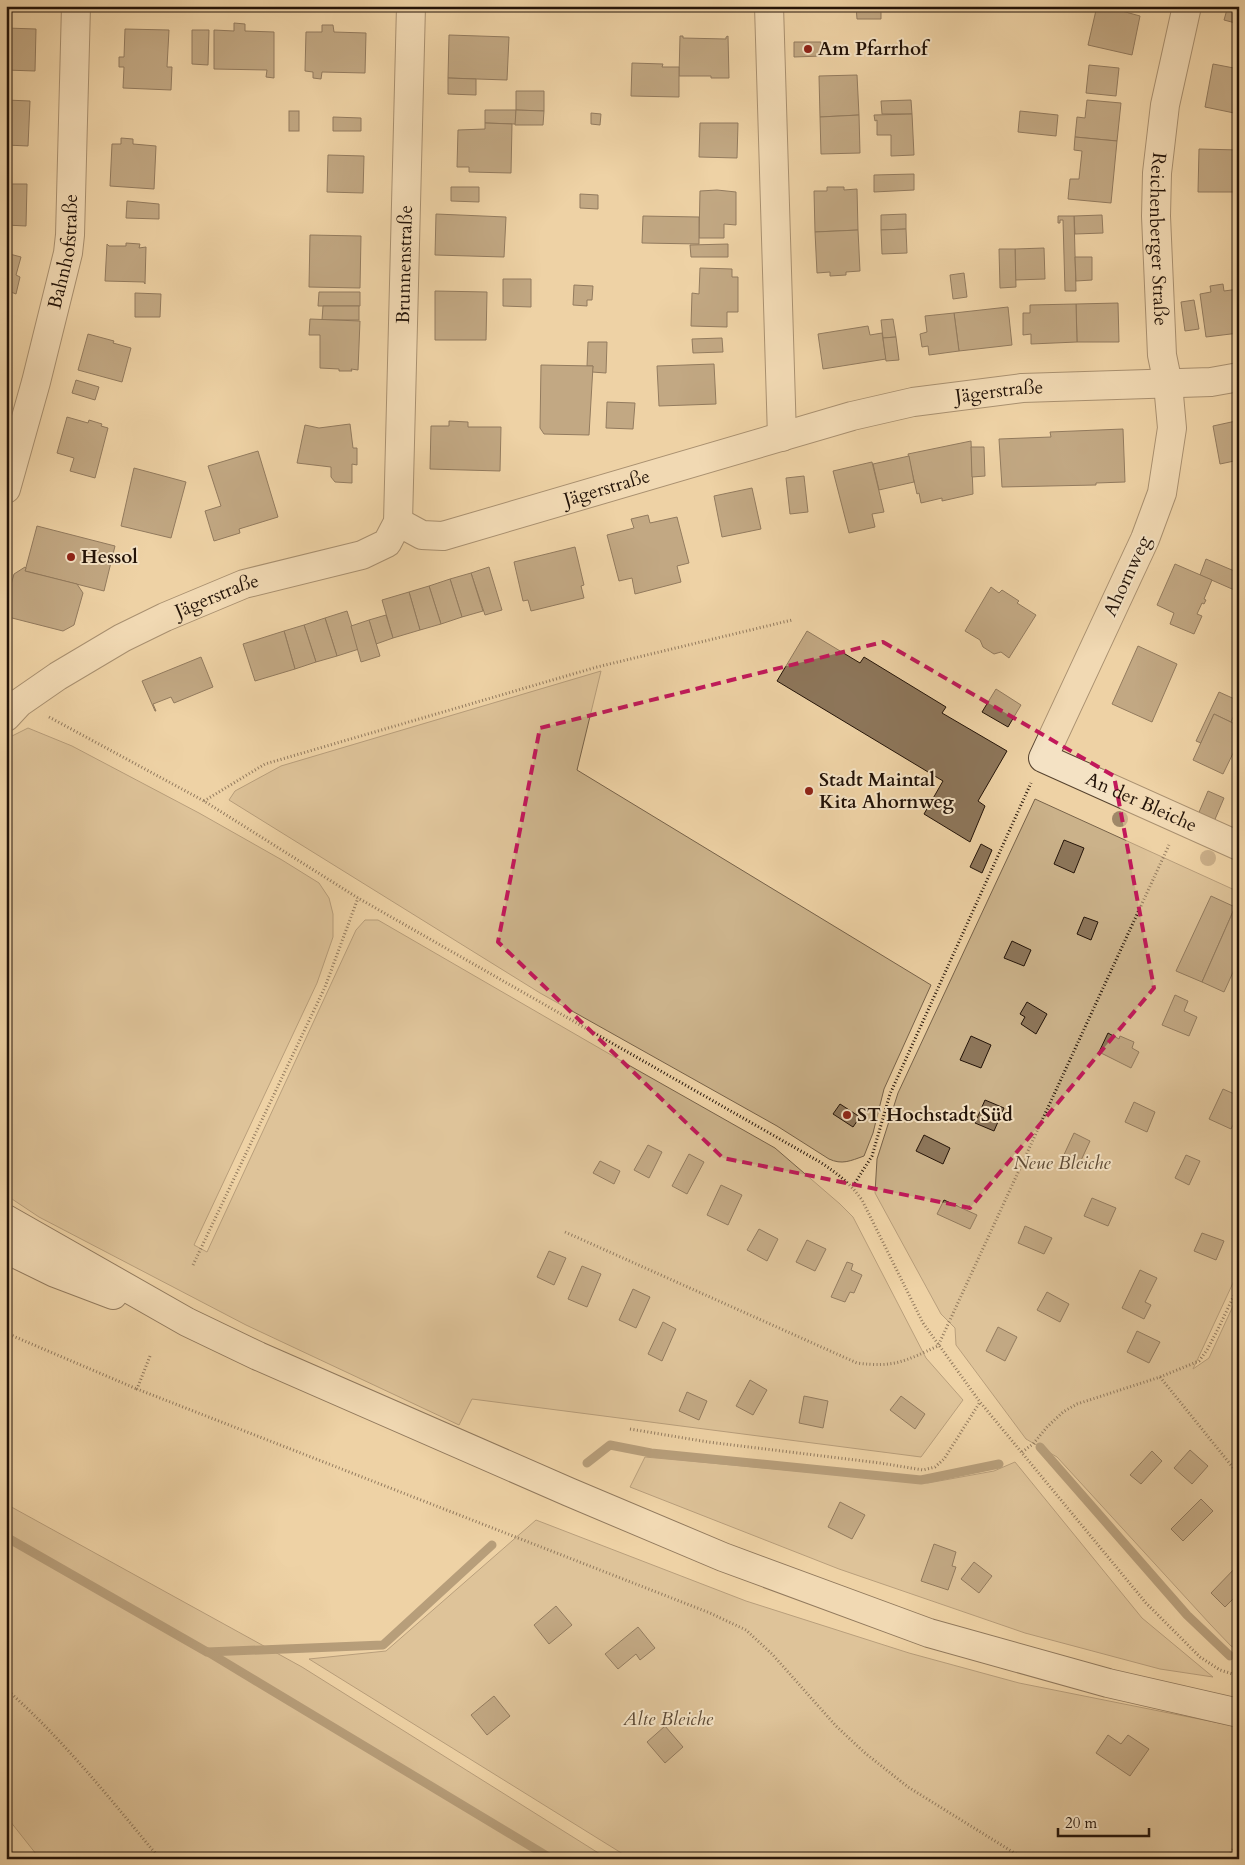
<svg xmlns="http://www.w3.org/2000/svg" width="1245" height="1865" viewBox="0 0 1245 1865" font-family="Cardo,serif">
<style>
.green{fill:#cbb28a;stroke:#776249}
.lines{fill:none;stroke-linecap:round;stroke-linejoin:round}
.stream{stroke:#735f46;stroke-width:9}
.building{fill:#8d765a;stroke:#231308}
.minor-casing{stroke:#56432f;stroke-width:30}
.secondary-casing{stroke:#231308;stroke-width:30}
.path{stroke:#231308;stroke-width:3;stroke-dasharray:1 2.5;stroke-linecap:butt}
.minor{stroke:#f4e2c4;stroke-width:28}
.secondary{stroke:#f4e2c4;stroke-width:28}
.tree{fill:#9f8868}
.marked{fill:none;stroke:#c2185b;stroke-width:4;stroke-dasharray:10 6;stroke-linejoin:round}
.poi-dot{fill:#8f2418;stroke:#f4e2c4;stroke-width:2}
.labels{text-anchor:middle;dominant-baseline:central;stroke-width:4;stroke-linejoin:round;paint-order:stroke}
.poi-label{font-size:19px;font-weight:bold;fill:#231308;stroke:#f4e2c4;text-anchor:start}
.street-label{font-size:19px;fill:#231308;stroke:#f4e2c4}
.park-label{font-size:19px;font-style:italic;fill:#5e4b36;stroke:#f4e2c4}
</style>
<rect width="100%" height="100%" fill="#eed2a5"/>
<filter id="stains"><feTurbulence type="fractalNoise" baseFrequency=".004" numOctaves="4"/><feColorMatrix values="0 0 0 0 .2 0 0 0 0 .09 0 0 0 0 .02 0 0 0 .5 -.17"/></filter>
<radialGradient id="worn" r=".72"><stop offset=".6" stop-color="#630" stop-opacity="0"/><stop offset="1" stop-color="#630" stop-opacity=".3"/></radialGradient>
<g class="green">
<path d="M601,671L577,770L931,985L884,1089L873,1133L864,1156C850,1161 842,1165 829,1159L777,1126L540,993L229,800L235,791L281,766Z"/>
<path d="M28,728L72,746L199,813L282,860L319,883L329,898L333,914V937L317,983L194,1245L207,1252L356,930L365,920H378L625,1063L775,1148L840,1204L853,1217L926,1358L963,1400L921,1457L472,1399L459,1425L246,1325L39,1217L6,1195V742L10,737Z"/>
<path d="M1035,799L1239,892V1270L1193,1369L1209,1358L1239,1293V1650L1231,1646L1210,1624L1057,1457L1026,1439L956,1345L955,1328L941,1314L875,1193L877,1159L898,1093Z"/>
<path d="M645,1457L928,1483L994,1471L1015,1462L1142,1618L1213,1677L1160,1669L1025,1633L839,1569L630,1487Z"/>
<path d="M6,1504L302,1667L608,1859H40L6,1816Z"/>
<path d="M536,1520L746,1601L909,1653L1019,1683L1239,1727V1859H631L309,1659L386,1651Z"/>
</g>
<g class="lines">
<g class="stream">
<path d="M1040,1447L1187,1615L1230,1656"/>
<path d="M587,1463L610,1445L651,1453L921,1480L999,1464"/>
<path d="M6,1537L207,1652L383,1645L492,1545"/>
<path d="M208,1652L552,1859"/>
</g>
</g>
<g class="building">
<path d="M856,6H881V19H857Z"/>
<path d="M1097,6L1110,9L1112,6L1123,9L1122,11L1140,16L1132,55L1088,45Z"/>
<path d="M1228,6H1239V24L1224,20Z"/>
<path d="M234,23L245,24V31L274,32V78L266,77L267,70L214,69V30L234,31Z"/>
<path d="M322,25H333L334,32L366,33L365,73L322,72L321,79L313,78V72L305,71L306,32H322Z"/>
<path d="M6,28L36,29L35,71L6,70Z"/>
<path d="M125,29L169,30L167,67H172L171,90L123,88L124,67H119V57H124Z"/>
<path d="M192,30H209L208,65L192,64Z"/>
<path d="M449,35L509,37L507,80L448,78Z"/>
<path d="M680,36H683V38L726,39V37L728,36L729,78H711V76H679Z"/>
<path d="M794,42H821L822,56L794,57Z"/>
<path d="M632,63L663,64L662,67H679V97L631,96Z"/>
<path d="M1213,64L1239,69V114L1205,107Z"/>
<path d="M1089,65L1119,68L1116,96L1086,93Z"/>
<path d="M857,75L859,115L820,117L819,76Z"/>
<path d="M448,78L476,79V95L448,94Z"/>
<path d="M516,91H544V111L516,110Z"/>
<path d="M6,100L30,101L28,146L6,145Z"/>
<path d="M911,100L912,114H882L881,101Z"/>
<path d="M1087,100L1121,103L1117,141L1075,137L1077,117L1085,118Z"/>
<path d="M485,110H516V124L485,123Z"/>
<path d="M516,110L544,111L543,125H515Z"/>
<rect x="289" y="111" width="10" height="20"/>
<path d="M1020,111L1058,115L1056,136L1018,132Z"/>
<path d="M591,113L601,114L600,125L591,124Z"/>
<path d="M912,114L914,155L891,156V135H877V120L875,121L874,115Z"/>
<path d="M859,115L860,153L821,154L820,117Z"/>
<path d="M333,117L361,118V131H333Z"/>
<path d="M485,123L512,124L511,173L469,172V167H457L458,130L485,129Z"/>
<path d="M700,123H738L737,158L699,157Z"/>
<path d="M1075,137L1117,141L1111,203L1068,199L1070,179H1079L1082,151L1074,150Z"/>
<path d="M121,138L133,139V144L156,146L154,189L110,186L112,144H121Z"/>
<path d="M1199,149L1239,150L1238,192H1198Z"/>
<path d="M328,155L364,156L363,193L327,192Z"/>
<path d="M914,174V190L874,192V175Z"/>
<path d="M6,184H27L26,226L6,225Z"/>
<path d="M451,187H479V202L451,201Z"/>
<path d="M827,187H844V190L857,189L858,230L815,232L814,191H827Z"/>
<path d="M717,190L736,192V225L724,224V238H699L700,191Z"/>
<path d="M580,194L598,195V209L580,208Z"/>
<path d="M127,201L159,204V219L126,218Z"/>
<path d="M436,214L506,217L504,257L435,255Z"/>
<path d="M906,214V229L881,230V215Z"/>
<path d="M1102,215L1103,233L1075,234L1074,216Z"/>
<path d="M643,216L699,217V244L642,243Z"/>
<path d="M1058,216H1074L1076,291H1065L1063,220H1060V223H1058Z"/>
<path d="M906,229L907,253L882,254L881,230Z"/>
<path d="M858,230L860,271L846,272V275L830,276V272L817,273L815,232Z"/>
<path d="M310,235L361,236L360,288L309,287Z"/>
<path d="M126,243L140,244L139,248L146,247L145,284L144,282L105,281L107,244L109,246H126Z"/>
<path d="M728,244V257H691L690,245Z"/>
<path d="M1044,248L1045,279L1015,280V249Z"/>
<path d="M999,249H1015L1016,287L1000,288Z"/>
<path d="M6,253L21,257L16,275L20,277L16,294L11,292V296L6,295Z"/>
<path d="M1075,257H1092V280L1076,281Z"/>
<path d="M700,268L732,269V277H738V312H727V327L691,326L692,293L699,294Z"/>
<path d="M964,273L967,297L953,299L950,275Z"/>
<path d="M503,279H531V307L503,306Z"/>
<path d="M1223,284L1224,291L1239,289V333L1206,337L1200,294L1211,292L1210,286Z"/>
<path d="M574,285L593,286L592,300H587V306L573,305Z"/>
<path d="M435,291L487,292L486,340H435Z"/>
<path d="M319,292H360V306H318Z"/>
<path d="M135,293L161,294L160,317H135Z"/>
<path d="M1194,300L1199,329L1185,331L1181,302Z"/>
<path d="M1118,303L1119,342H1077L1076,304Z"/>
<path d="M1076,304L1077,342L1031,344V334L1023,335V313H1030V305Z"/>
<path d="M323,306H359V320H322Z"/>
<path d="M1008,307L1012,345L959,351L954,313Z"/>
<path d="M954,313L959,351L929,355L928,346L922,347L920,334L927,332L925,316Z"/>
<path d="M310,319L360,321L358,370L351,369L352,371H339V369L320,368V335H309Z"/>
<path d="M893,319L896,337L883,338L881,320Z"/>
<path d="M868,326L870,335L882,333L886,359L823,369L818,334Z"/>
<path d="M88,334L114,341L113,343L131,348L122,382L78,370Z"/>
<path d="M896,337L899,360L886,361L883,338Z"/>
<path d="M722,338L723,352L693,353L692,339Z"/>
<path d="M588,342H607L606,373L592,372L593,366H587Z"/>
<path d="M714,364L716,404L659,406L657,366Z"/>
<path d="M541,365L593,366L589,435L544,434L540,428Z"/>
<path d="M76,380L99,387L95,400L72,393Z"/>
<path d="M607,402L635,403L633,429L606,428Z"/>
<path d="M1235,414H1239V460L1220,464L1213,426L1236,421Z"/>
<path d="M67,417L88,423L89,420L102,424L101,426L108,428L95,478L70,471L74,458L57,453Z"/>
<path d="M449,421L468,422V427H501L500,471L430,469L431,426H449Z"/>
<path d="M350,424L353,448H357V465L352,464V483L335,482L331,477V467L297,463L305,425L319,428Z"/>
<path d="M1123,429L1125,482L1096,483V485L1002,487L999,439L1051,437L1050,432Z"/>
<path d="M971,441L973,494L942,501V498L921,503L919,493L917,494L908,454Z"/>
<path d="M971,447H984L985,476L972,477Z"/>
<path d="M258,451L278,517L239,529L240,533L214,541L205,511L221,506L208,466Z"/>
<path d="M909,456L914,482L879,490L873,464Z"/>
<path d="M872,462L884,512L872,514L875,527L849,533L833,471Z"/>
<path d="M134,468L186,482L171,538L121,526Z"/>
<path d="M804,476L808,512L790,514L786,478Z"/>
<path d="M752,488L761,529L722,537L714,496Z"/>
<path d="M648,515L650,523L677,517L689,563L677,566L681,582L635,594L632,578L619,581L607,535L634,528L631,519Z"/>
<path d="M37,526L115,546L104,591L25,571Z"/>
<path d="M575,547L584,585L581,586L584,598L531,611L528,600L523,601L514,562Z"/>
<path d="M1206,559L1239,573V592L1200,575Z"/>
<path d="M1175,564L1212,580L1204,599L1206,600L1204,604L1202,603L1197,614L1202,616L1194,634L1170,624L1174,613L1157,605Z"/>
<path d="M25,567L26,568L25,571L77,584L83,593L74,625L63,631L12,618L6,607V603L14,574Z"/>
<path d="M489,567L502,610L485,615L471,573Z"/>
<path d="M471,573L483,611L462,617L450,579Z"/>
<path d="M450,579L462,617L441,624L429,586Z"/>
<path d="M429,586L441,624L420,630L409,592Z"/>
<path d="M991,587L999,593L1002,590L1019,601L1017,603L1036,615L1009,658L1001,652L994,654L983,647L980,640L965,631Z"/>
<path d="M409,592L420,630L393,638L382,600Z"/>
<path d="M347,611L359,649L337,656L325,618Z"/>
<path d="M386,615L393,638L376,644L369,620Z"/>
<path d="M325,618L337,656L316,662L304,625Z"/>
<path d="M369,620L380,656L361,662L351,626Z"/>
<path d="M304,625L316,662L295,669L284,631Z"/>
<path d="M284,631L295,669L255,681L243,644Z"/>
<path d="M807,631L860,663L864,657L946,707L942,713L1007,751L978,801L985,806L970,842L924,814L943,781L777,681Z"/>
<path d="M1138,646L1177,664L1152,722L1112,704Z"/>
<path d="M201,657L213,687L174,703L171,697L153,704L156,711H155L142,681Z"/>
<path d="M996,689L1021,705L1008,727L982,712Z"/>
<path d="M1219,692L1239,701V704L1231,722L1214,714L1201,743L1196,741Z"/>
<path d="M1214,714L1239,726V741L1223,774L1193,760Z"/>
<path d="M1208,791L1224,798L1213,824L1197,817Z"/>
<path d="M1064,840L1084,848L1074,873L1054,864Z"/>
<path d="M981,844L992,850L982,873L970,867Z"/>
<path d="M1211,896L1235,907L1202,982L1176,971Z"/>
<path d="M1235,907L1239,909V959L1224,992L1202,982Z"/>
<path d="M1084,917L1098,922L1091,940L1077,934Z"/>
<path d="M1012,941L1031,950L1024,966L1004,958Z"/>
<path d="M1175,995L1188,1001L1184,1011L1197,1017L1189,1036L1162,1025Z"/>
<path d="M1027,1002L1047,1014L1036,1034L1021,1024L1025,1017L1020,1014Z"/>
<path d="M1108,1033L1119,1039L1120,1036L1134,1042L1132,1048L1139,1052L1131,1068L1099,1052Z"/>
<path d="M971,1036L991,1045L981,1068L960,1060Z"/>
<path d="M1223,1089L1239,1096L1234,1105L1239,1107V1114L1231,1129L1209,1119Z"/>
<path d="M985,1100L1004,1108L994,1131L975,1123Z"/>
<path d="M1134,1102L1155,1112L1147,1132L1125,1122Z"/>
<path d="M840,1104L860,1117L853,1127L833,1114Z"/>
<path d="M1074,1133L1090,1141L1078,1167L1062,1159Z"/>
<path d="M924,1135L950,1148L943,1164L916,1151Z"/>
<path d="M648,1145L662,1152L649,1178L634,1170Z"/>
<path d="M689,1154L704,1162L687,1194L672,1186Z"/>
<path d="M1186,1155L1200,1161L1189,1185L1175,1178Z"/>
<path d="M600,1161L620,1171L614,1184L593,1173Z"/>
<path d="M721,1185L742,1195L728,1225L707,1215Z"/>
<path d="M1092,1198L1116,1208L1108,1226L1084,1216Z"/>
<path d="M944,1200L977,1215L970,1229L937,1214Z"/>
<path d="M1025,1226L1052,1238L1044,1254L1018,1243Z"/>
<path d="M759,1229L778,1239L767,1261L747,1250Z"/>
<path d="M1202,1233L1224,1241L1216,1260L1194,1251Z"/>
<path d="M807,1240L826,1249L815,1271L796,1262Z"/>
<path d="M549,1251L566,1258L554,1285L537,1277Z"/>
<path d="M847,1262L853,1264L851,1270L862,1275L854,1293L850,1292L845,1302L831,1297Z"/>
<path d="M582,1266L601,1274L587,1307L568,1299Z"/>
<path d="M1140,1270L1157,1278L1145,1302L1151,1305L1144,1319L1122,1308Z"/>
<path d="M633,1289L650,1297L636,1328L619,1320Z"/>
<path d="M1047,1292L1069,1304L1060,1322L1037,1310Z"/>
<path d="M663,1322L676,1329L662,1361L648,1354Z"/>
<path d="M998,1327L1017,1337L1005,1361L986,1351Z"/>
<path d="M1137,1331L1160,1342L1149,1363L1127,1352Z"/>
<path d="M750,1380L767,1390L753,1415L736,1406Z"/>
<path d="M687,1392L707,1401L699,1420L679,1411Z"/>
<path d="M804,1396L828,1401L823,1428L799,1423Z"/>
<path d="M901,1396L925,1414L915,1429L890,1410Z"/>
<path d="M1190,1450L1208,1466L1192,1484L1174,1468Z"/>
<path d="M1152,1451L1162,1461L1141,1484L1130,1475Z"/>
<path d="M1201,1499L1213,1511L1183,1541L1171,1529Z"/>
<path d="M840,1502L865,1515L852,1539L828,1527Z"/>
<path d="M934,1544L956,1552L952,1566L956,1567L948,1590L921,1581Z"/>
<path d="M974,1562L992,1576L979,1593L961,1579Z"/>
<path d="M1238,1565L1239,1593L1225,1607L1211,1593Z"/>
<path d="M556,1606L572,1625L549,1644L534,1625Z"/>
<path d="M638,1627L655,1648L640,1660L636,1654L618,1669L605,1654Z"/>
<path d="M494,1696L510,1716L487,1735L471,1715Z"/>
<path d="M665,1726L683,1747L665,1763L647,1742Z"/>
<path d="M1108,1735L1121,1744L1128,1735L1149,1749L1130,1776L1096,1753Z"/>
</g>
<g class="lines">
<defs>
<g id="minor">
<path d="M769,6L782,437"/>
<path id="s1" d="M1187,6L1165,105L1157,173L1156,216L1162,355L1168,384L1172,428L1162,493L1145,539L1043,758L1239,846"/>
<path id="s2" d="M6,489L36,382L68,253L70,235L76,6"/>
<path id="s3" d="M398,522L422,535L443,536L852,416L913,402L1022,388L1211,382L1239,377"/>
<path id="s4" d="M6,717L19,703L58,676L122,638L165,617L244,584L362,555L387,543L398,522L411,6"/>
</g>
<g id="secondary">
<path d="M6,1219L187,1322L258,1356L569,1492L723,1557L929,1633L1108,1683L1239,1713"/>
<path d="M6,1249L55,1273L113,1295"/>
</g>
</defs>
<use href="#minor" class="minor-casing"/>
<use href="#secondary" class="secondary-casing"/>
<g class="path">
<path d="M49,717L204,801L358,898L820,1162C838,1174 850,1183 862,1200L923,1323L980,1402L1146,1603L1200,1657L1220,1670L1239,1676"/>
<path d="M204,801L265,764L597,667L792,620"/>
<path d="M853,1186L872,1156L890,1094L1031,783"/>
<path d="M565,1232L857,1363C894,1368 905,1361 938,1346L1169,845"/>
<path d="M193,1265L325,987L358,898"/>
<path d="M6,1333L137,1389"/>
<path d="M150,1356L137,1389L710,1613L746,1630L773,1655L836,1726L865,1753L908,1787L1024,1859"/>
<path d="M1160,1377L1239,1475"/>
<path d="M630,1429L708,1442L880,1463L923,1470L935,1467L944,1459L980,1402"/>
<path d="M1022,1452L1033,1444L1047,1427L1063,1412L1077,1404L1160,1377L1199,1361L1207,1350L1218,1329L1239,1285"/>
<path d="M6,1689C64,1740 111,1800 160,1859"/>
<path d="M1227,1859L1239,1840"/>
</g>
<use href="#minor" class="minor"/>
<use href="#secondary" class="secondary"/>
</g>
<g class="tree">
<circle cx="1120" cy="819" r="8"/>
<circle cx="1208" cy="858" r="8"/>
</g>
<path d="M0 0H1245V1865H0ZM883,642L1114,776L1154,988L970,1208L723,1158L498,942L540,728Z" fill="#eed2a5" fill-opacity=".55" fill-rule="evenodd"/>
<path class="marked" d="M883,642L1114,776L1154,988L970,1208L723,1158L498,942L540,728Z"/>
<g class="poi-dot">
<circle cx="808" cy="49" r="5"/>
<circle cx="71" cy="557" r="5"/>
<circle cx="809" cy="791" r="5"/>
<circle cx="847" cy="1115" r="5"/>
</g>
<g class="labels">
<g class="poi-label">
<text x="818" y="49">Am Pfarrhof</text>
<text x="81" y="557">Hessol</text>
<text x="819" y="780">Stadt Maintal<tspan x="819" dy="22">Kita Ahornweg</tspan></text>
<text x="857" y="1115">ST Hochstadt Süd</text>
</g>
<g class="street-label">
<text stroke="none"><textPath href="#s1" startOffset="236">Reichenberger Straße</textPath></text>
<text stroke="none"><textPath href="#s2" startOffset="245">Bahnhofstraße</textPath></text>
<text stroke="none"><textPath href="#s4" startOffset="705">Brunnenstraße</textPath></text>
<text stroke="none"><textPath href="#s3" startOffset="624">Jägerstraße</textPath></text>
<text stroke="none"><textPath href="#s3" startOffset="219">Jägerstraße</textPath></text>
<text transform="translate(1127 576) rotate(-65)">Ahornweg</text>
<text stroke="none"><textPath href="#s4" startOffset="245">Jägerstraße</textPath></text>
<text stroke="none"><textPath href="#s1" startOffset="890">An der Bleiche</textPath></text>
</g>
<g class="park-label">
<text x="1062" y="1163">Neue Bleiche</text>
<text x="668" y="1719">Alte Bleiche</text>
</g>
</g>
<rect width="1245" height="1865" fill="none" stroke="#eed2a5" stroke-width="25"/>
<rect x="8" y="8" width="1230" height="1850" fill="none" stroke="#231308" stroke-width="2.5"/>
<rect x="12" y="12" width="1220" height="1840" fill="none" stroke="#231308"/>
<path d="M1058 1828v8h91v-8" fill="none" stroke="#231308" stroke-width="2.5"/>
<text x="1065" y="1828" font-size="15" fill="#231308" stroke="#f4e2c4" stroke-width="4" paint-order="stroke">20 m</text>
<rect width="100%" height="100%" filter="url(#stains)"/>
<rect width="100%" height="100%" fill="url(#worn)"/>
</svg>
